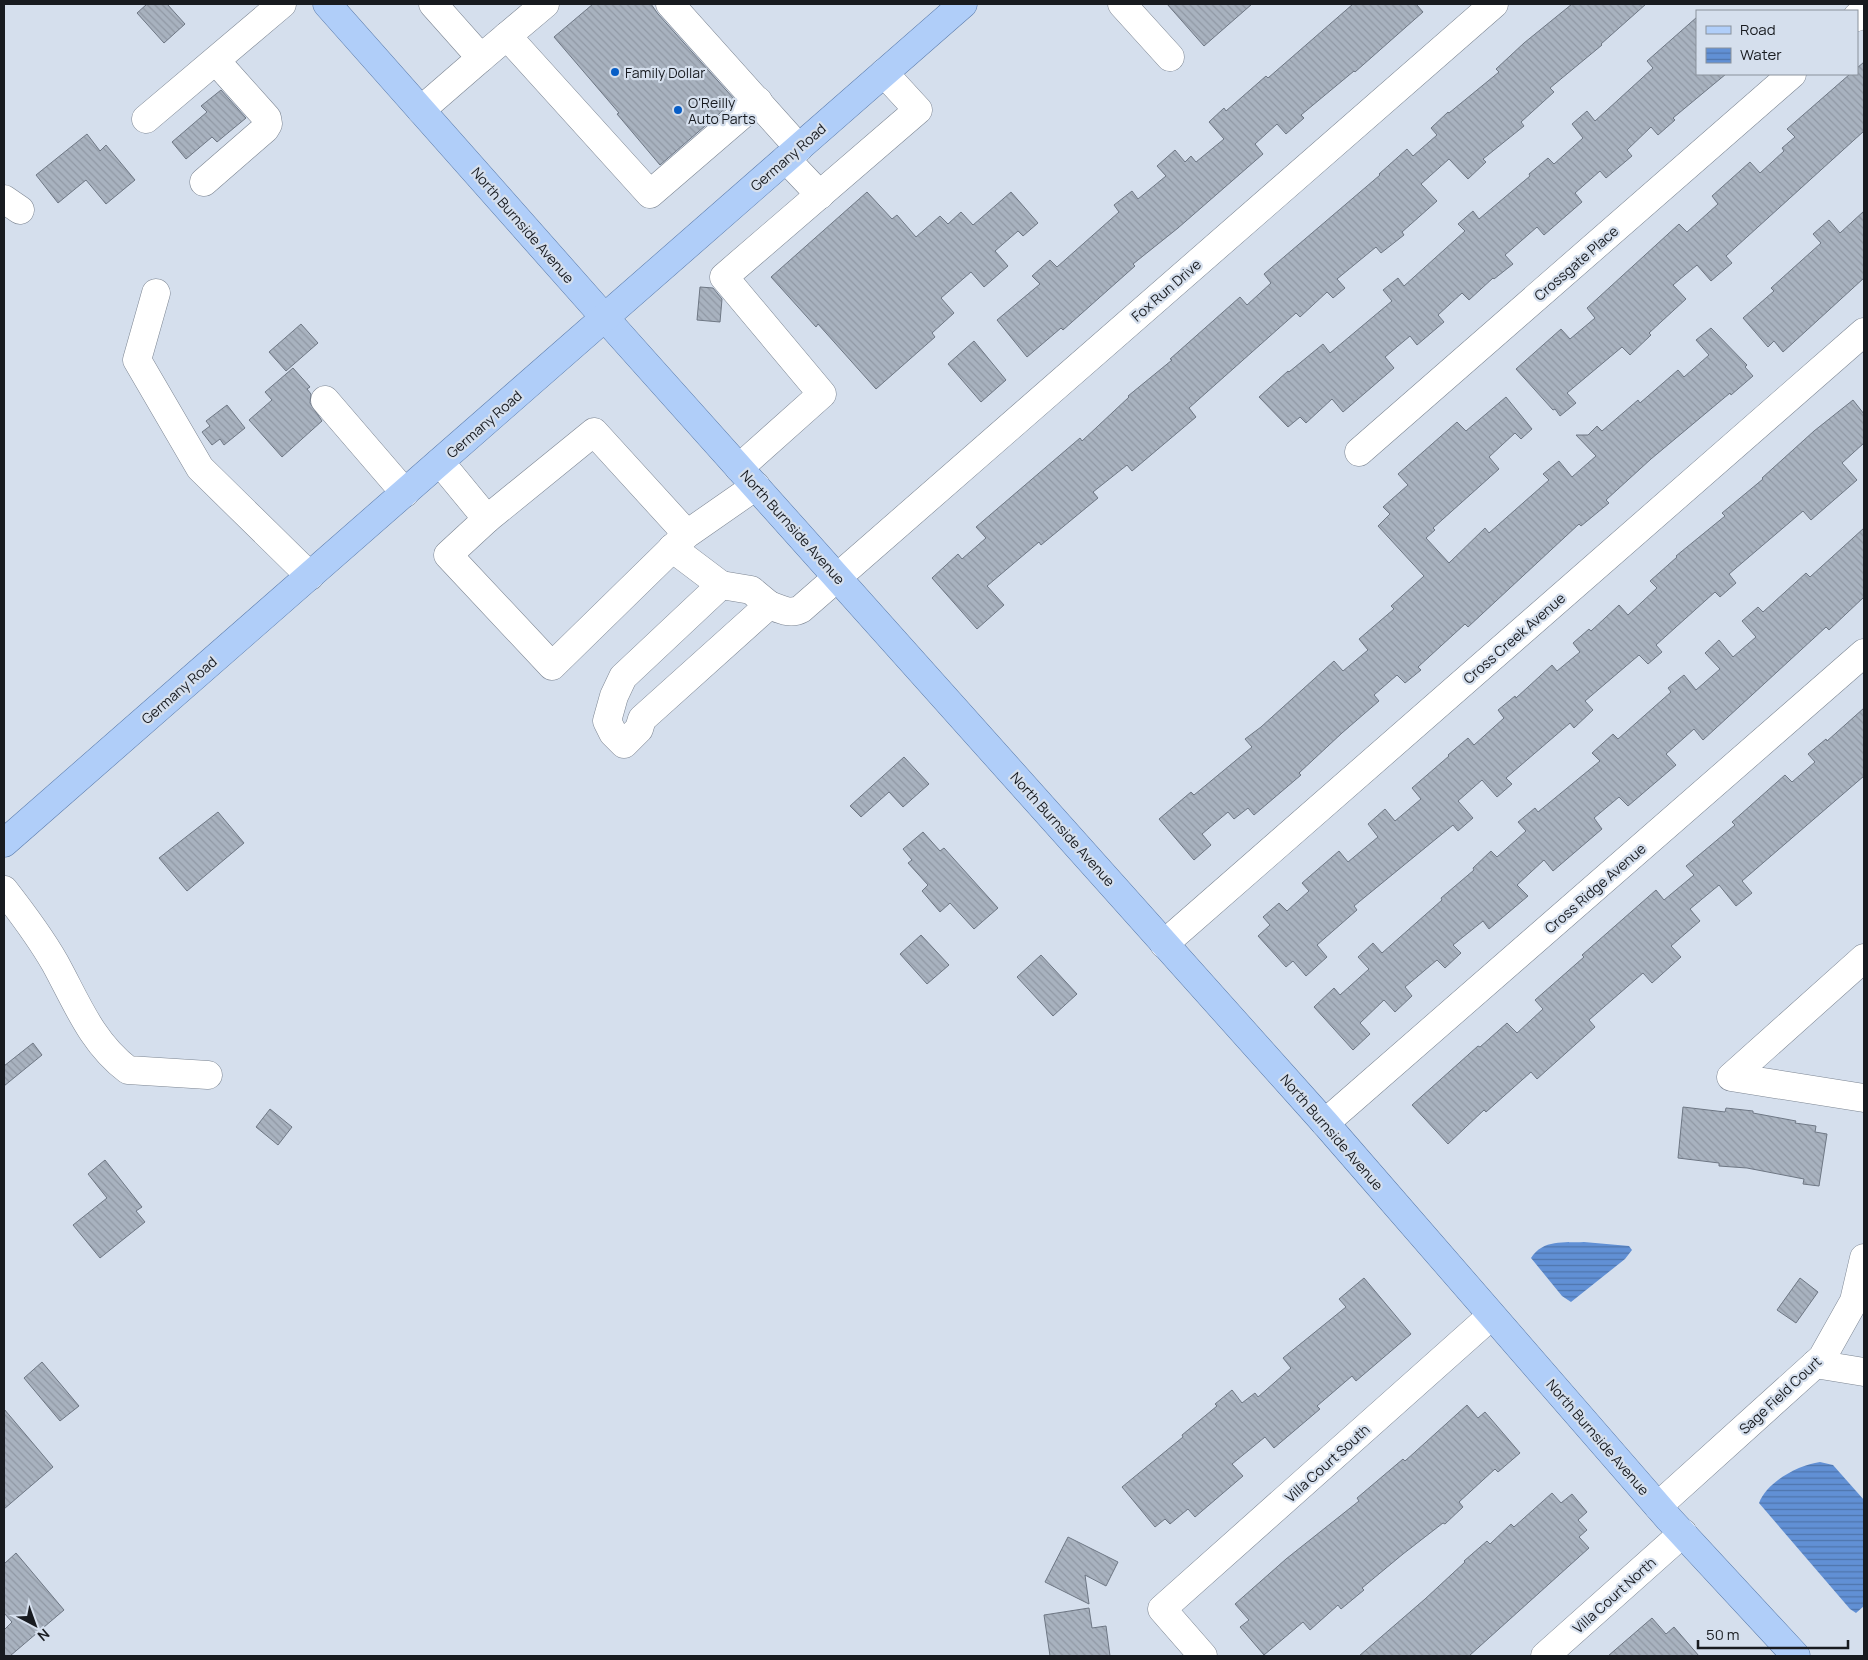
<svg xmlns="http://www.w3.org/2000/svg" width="1868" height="1660" viewBox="0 0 1868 1660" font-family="Manrope,sans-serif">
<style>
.water{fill:url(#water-rules)}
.building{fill:url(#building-back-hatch);stroke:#6e7784}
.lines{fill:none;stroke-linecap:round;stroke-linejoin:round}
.minor-casing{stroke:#7c8592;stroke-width:29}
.major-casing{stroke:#597aaa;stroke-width:29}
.minor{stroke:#fff;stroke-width:28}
.major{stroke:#b0cef9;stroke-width:28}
.poi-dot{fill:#065dc6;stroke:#d5dfed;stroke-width:2}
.labels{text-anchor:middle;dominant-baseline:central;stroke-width:4.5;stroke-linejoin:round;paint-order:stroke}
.poi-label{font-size:14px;fill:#181b20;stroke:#d5dfed;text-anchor:start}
.street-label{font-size:14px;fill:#181b20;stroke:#d5dfed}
</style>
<defs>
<pattern id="water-rules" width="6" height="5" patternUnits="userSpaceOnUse" patternTransform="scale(1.25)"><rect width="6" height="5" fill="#6190d5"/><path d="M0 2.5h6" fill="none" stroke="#4f75ac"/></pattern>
<pattern id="building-back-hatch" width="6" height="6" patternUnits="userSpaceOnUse" patternTransform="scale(1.25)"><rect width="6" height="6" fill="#a8b2bf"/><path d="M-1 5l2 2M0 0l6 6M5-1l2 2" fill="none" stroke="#9098a4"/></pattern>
</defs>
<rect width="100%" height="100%" fill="#d5dfed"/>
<g class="water">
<path d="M1584,1242L1629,1246L1632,1250L1625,1259L1571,1302L1562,1296L1531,1258C1543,1239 1564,1243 1584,1242Z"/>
<path d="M1820,1462L1833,1465L1864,1500V1606L1856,1613L1850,1609L1759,1503C1767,1482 1798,1465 1820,1462Z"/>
</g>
<g class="building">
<path d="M147,4H167L185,24L164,43L137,13Z"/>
<path d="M593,4H651L658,14L735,100L660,165L617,114L619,113L554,37Z"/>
<path d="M1167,4H1252L1204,46Z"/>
<path d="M1353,4H1416L1423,12L1355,72L1354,71L1301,115L1304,118L1286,134L1277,124L1255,144L1263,154L1178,228L1133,264L1135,266L1063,330L1061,328L1027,357L997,320L1040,284L1032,276L1050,260L1057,267L1119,212L1114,205L1132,191L1138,199L1166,176L1157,166L1175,150L1185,162L1191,156L1196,162L1224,139L1209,122L1224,108L1226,111L1266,76L1268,78Z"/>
<path d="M1572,4H1646L1601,44L1602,45L1550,88L1554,92L1521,122L1524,126L1483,159L1486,162L1468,179L1449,159L1421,184L1437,201L1402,232L1404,235L1381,253L1376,247L1337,279L1345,288L1333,298L1327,292L1300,317L1296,313L1189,408L1196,417L1132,471L1127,465L1093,492L1098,498L1041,545L1039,542L987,586L1004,605L977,629L932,578L958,554L962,559L986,538L976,527L1080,438L1082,441L1129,397L1128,396L1172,360L1170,359L1240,297L1247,305L1271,283L1264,274L1380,175L1379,174L1407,149L1413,156L1437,135L1431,128L1448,112L1449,113L1499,72L1496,69L1524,43Z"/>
<path d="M1697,17V74H1726L1673,118L1675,120L1658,135L1651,127L1627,150L1632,156L1606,178L1600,171L1575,193L1582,202L1544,235L1537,227L1505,255L1513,264L1494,279L1493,278L1469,300L1462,293L1438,315L1444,322L1417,345L1410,336L1385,357L1394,368L1343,412L1332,399L1306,423L1300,417L1288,427L1259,397L1288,371L1289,372L1323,344L1330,353L1392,301L1383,290L1398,278L1404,286L1465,231L1458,224L1473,211L1479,219L1530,176L1529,174L1548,158L1554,164L1583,138L1572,124L1587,111L1595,121L1653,68L1647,61Z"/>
<path d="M1864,62V131L1726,256L1732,263L1711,281L1697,265L1673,285L1686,299L1649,333L1651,335L1630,355L1622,347L1567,393L1576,403L1560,416L1555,409L1553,410L1516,369L1561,329L1570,339L1595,318L1587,308L1679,224L1687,232L1718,204L1712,196L1750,162L1760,173L1784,151L1782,148L1795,137L1787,129L1850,74H1857V68Z"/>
<path d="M221,90L246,118L217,142L212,137L186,159L172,142L207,112L201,106Z"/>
<path d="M87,134L100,151L106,145L135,180L106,204L86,180L58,203L36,175Z"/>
<path d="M867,192L892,219L897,215L916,237L940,216L948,224L961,212L973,225L1011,192L1038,223L1023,236L1018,231L995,251L1008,266L984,287L971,272L941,298L954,313L932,333L935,337L876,389L818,324L816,327L771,277Z"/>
<path d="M1864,211V278L1783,352L1774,341L1768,347L1743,318L1774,291L1771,288L1821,243L1813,234L1829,220L1840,233Z"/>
<path d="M700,287L713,288L722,299L720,322L697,320Z"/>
<path d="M301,324L318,343L286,371L269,352Z"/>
<path d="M1711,328L1747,365L1745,367L1753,376L1731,395L1730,393L1651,459L1606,500L1609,503L1581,526L1579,524L1468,627L1465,624L1418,667L1421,670L1405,683L1397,675L1374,695L1379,701L1342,733L1299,773L1301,775L1254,815L1248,808L1234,819L1228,812L1202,834L1211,845L1194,860L1159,819L1191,792L1194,795L1252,747L1245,739L1261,727L1334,661L1343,671L1368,650L1359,639L1394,609L1391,606L1424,576L1378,526L1390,514L1383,507L1408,485L1398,474L1457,422L1466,431L1506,397L1532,429L1521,439L1515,433L1489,457L1499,469L1433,528L1435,530L1426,538L1449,563L1485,528L1489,533L1549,480L1543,474L1559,461L1572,477L1596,456L1576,435H1588L1597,426L1602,431L1638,400L1640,403L1678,370L1684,377L1709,355L1696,340Z"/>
<path d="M974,341L1006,380L981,402L948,364Z"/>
<path d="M293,368L310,387L307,389L311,394L310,403L322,421L282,457L249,420L272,400L265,392Z"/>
<path d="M1853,400L1864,414V443L1842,463L1857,480L1811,520L1803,511L1729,574L1736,583L1720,597L1715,592L1656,645L1662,652L1648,664L1639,655L1585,701L1593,710L1574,728L1570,723L1506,778L1512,784L1497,797L1482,780L1458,801L1473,818L1458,831L1453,825L1354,906L1357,910L1317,945L1327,957L1306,976L1293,961L1286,967L1258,936L1270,925L1263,917L1279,903L1287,911L1309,891L1302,883L1339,851L1348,862L1378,837L1368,824L1385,809L1395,821L1421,799L1412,788L1449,756L1448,755L1468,738L1474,745L1504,718L1498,710L1515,696L1516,698L1552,665L1557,671L1580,652L1573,643L1589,629L1591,631L1619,605L1628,615L1657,588L1650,581L1677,557L1676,556L1725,516L1722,513L1763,479L1762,478L1814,431Z"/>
<path d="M227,405L245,428L224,445L220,439L212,445L202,432L210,426L206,421Z"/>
<path d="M1864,528V597L1829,630L1826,627L1703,740L1694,729L1666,754L1676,765L1628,806L1619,797L1594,818L1602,829L1553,871L1544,860L1517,885L1528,896L1489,929L1483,921L1453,945L1461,953L1445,968L1437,960L1405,987L1412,996L1395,1012L1384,1000L1360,1023L1370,1034L1353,1050L1314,1007L1334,988L1340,995L1369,969L1358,957L1373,943L1382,953L1442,900L1441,898L1474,870L1473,868L1491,851L1497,857L1526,831L1518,822L1535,808L1538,812L1600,761L1592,753L1613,734L1618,739L1671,692L1668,688L1684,675L1696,690L1720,669L1705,653L1719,640L1733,657L1756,637L1742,621L1758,607L1763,612L1806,573L1810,577Z"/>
<path d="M1864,708V776L1742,881L1752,893L1736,906L1719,885L1690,909L1700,921L1671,946L1681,957L1652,983L1643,973L1589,1020L1595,1027L1537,1079L1531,1072L1486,1112L1484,1110L1448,1144L1412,1105L1478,1046L1480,1047L1507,1023L1517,1033L1543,1009L1535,1000L1584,957L1582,955L1656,890L1664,900L1694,875L1686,866L1735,825L1732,822L1785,775L1792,782L1815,762L1808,754L1826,739L1827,741Z"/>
<path d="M904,757L929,784L903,807L889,792L861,817L850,806Z"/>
<path d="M218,812L244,843L187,891L159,858Z"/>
<path d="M923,832L940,851L944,848L998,908L974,929L950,903L940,912L922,891L928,885L908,863L912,860L903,849Z"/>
<path d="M921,935L949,965L927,984L900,954Z"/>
<path d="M1041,955L1077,994L1053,1016L1017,977Z"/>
<path d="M33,1043L42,1055L4,1086V1066Z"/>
<path d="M1683,1107L1725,1112L1726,1108L1753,1111V1113L1796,1121L1795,1123L1816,1126L1815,1132L1827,1134L1819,1186L1803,1184L1804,1179L1747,1168L1719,1166V1163L1678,1158Z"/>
<path d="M270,1109L292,1127L278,1145L256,1127Z"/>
<path d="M105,1160L142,1207L136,1211L145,1222L100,1258L73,1225L107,1198L88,1174Z"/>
<path d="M1364,1278L1411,1334L1356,1381L1352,1376L1317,1406L1320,1409L1274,1448L1265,1437L1232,1464L1243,1476L1195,1517L1188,1509L1170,1524L1165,1519L1155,1527L1122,1487L1183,1437L1182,1435L1217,1406L1215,1404L1232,1390L1242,1403L1255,1393L1258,1397L1291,1368L1283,1358L1346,1307L1339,1299Z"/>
<path d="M1800,1278L1818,1292L1796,1323L1777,1310Z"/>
<path d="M42,1362L79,1406L60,1421L24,1378Z"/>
<path d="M1467,1405L1478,1418L1485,1412L1520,1453L1498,1472L1495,1469L1459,1502L1463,1507L1445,1524L1443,1523L1403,1554L1362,1588L1364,1590L1341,1609L1338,1605L1310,1630L1303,1622L1264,1655L1240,1627L1249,1620L1235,1604L1286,1559L1359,1501L1357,1498L1403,1459L1405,1461Z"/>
<path d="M4,1409L53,1467L4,1509Z"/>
<path d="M1552,1493L1561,1503L1572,1494L1587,1512L1578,1520L1587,1530L1579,1537L1589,1548L1469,1656H1359L1425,1599L1465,1562L1464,1561L1487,1541L1490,1544L1511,1524L1514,1527Z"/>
<path d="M1068,1537L1118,1562L1106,1586L1085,1575L1089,1604L1045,1582Z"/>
<path d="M16,1553L64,1610L10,1656H4V1630L12,1622L4,1613V1564Z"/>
<path d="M1089,1608L1092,1628L1106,1626L1110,1656H1050L1044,1615Z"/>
<path d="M1652,1618L1666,1634L1674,1627L1699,1656H1608Z"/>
</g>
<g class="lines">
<defs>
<g id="minor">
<path d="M433,4L481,58L545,4"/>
<path d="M670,4L799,148"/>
<path d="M1122,4L1170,57"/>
<path d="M1857,17L1864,11"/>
<path d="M507,36L650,194L758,101"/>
<path d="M421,110L481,58"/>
<path d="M146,119L282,4"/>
<path d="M786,159L820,195"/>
<path d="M204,182L265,129L268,124L267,118L216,61"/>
<path d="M4,199L20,210"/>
<path d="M156,293L137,360L200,468L310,576"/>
<path d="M325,400L405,493"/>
<path d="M1359,452L1792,74"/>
<path d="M440,462L487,519"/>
<path d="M739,468L822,394L724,277L918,110L884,73"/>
<path d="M687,534L594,432L487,519L448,555L552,666L687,534L756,486"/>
<path d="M672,548L721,585L623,677L614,696L607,721L613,733L624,744L639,729L642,719L769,605C780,609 790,615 801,609L1494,4"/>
<path d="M721,585L751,590L769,605"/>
<path d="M4,890C22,913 40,937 55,963C76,1001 91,1042 128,1070L208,1075"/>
<path d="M1164,944L1864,332"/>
<path d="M1864,958L1731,1077L1864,1098"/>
<path d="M1325,1123L1864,653"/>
<path d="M1815,1364L1864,1372"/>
<path d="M1658,1506L1822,1358L1854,1301L1864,1258"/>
<path d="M1203,1656L1162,1609L1491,1316"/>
<path d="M1545,1656L1683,1533"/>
</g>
<g id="major">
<path d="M327,4L605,318L1325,1123L1669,1519L1796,1656"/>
<path d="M4,843L963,4"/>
</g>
</defs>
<use href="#minor" class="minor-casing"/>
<use href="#major" class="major-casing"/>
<use href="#minor" class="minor"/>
<use href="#major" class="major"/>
</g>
<g class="poi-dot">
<circle cx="615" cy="72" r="5"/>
<circle cx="678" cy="110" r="5"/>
</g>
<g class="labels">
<g class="poi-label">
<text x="625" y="72">Family Dollar</text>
<text x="688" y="102">O'Reilly<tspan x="688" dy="16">Auto Parts</tspan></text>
</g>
<g class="street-label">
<text transform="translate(788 157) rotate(-41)">Germany Road</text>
<text transform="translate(523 225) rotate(49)">North Burnside Avenue</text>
<text transform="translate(1576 263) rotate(-41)">Crossgate Place</text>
<text transform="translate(1166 290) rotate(-41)">Fox Run Drive</text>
<text transform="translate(484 424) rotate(-41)">Germany Road</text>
<text transform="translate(793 527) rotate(48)">North Burnside Avenue</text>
<text transform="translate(1514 638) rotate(-41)">Cross Creek Avenue</text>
<text transform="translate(179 690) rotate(-41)">Germany Road</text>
<text transform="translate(1063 829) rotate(48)">North Burnside Avenue</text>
<text transform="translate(1595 888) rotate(-41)">Cross Ridge Avenue</text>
<text transform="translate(1332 1132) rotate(49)">North Burnside Avenue</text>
<text transform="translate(1780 1395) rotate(-43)">Sage Field Court</text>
<text transform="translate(1598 1437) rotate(49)">North Burnside Avenue</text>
<text transform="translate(1327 1463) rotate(-42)">Villa Court South</text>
<text transform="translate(1614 1595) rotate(-42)">Villa Court North</text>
</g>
</g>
<rect width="1868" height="1660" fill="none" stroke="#181b20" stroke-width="10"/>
<rect x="1696" y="10" width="162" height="65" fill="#d5dfed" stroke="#89919b"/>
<rect x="1706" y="26" width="25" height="8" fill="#b0cef9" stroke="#89919b"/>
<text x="1740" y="35" font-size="15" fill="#181b20">Road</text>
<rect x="1706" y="48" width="25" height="15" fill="url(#water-rules)" stroke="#89919b"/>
<text x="1740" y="60" font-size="15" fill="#181b20">Water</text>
<g transform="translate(35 1625) rotate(139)" stroke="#d5dfed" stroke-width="4" paint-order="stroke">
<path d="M0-4L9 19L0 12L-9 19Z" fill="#181b20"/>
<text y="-8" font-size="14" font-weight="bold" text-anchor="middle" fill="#181b20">N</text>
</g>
<path d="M1698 1640v8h150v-8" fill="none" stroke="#181b20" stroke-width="2.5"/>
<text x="1706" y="1640" font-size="15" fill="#181b20" stroke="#d5dfed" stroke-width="4" paint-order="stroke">50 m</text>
</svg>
